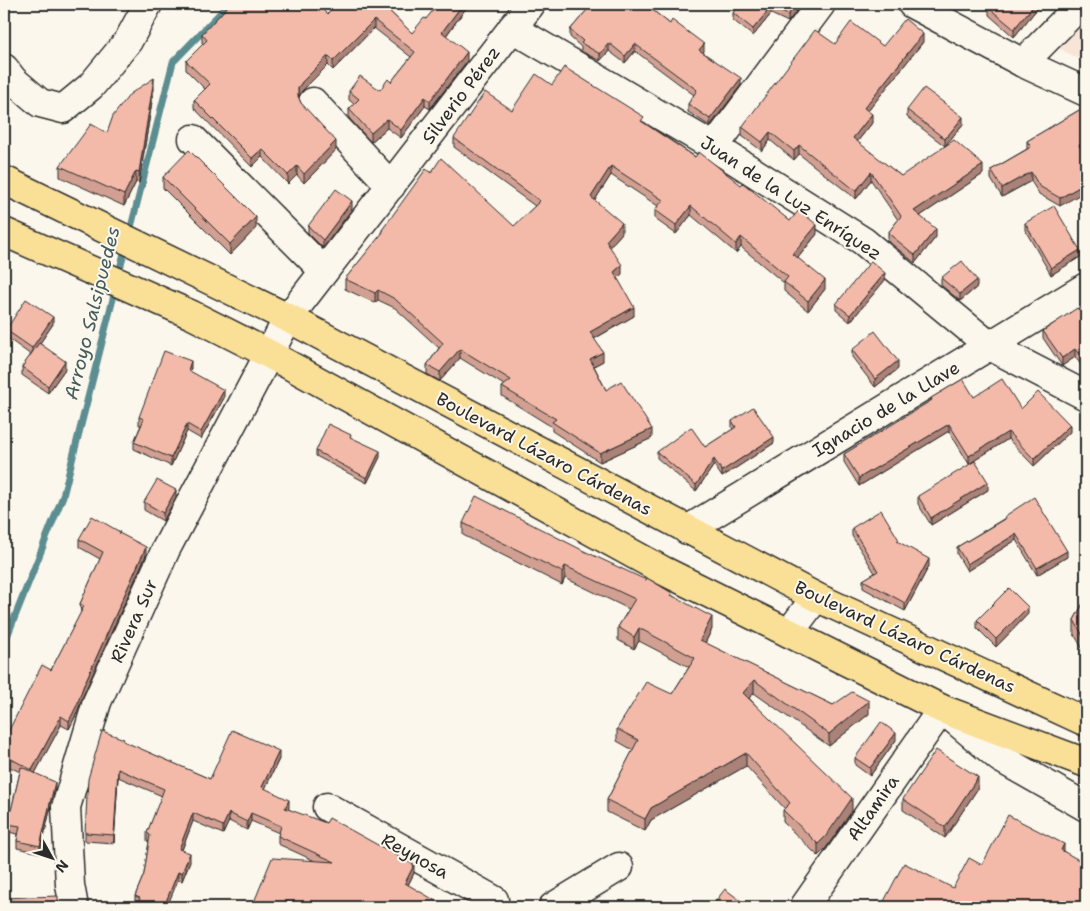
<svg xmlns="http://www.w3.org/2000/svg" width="1090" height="911" viewBox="0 0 1090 911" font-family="'Shantell Sans',sans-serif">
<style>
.built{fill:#f9e5d8}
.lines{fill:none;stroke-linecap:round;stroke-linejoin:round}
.stream{stroke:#5c8d90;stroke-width:7}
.minor-casing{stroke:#2b2b2b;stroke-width:31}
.major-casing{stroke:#2b2b2b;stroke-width:31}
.minor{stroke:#fbf7ec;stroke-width:28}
.major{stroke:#fadf96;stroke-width:28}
.wall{fill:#d1a092;stroke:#2b2b2b}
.shaded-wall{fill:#aa8277;stroke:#2b2b2b}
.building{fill:#f3baaa;stroke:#2b2b2b}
.labels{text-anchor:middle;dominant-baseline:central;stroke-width:4;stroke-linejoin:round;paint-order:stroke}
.street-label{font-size:18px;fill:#2b2b2b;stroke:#fbf7ec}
.water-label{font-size:19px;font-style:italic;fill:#445c5d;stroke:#fbf7ec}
</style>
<rect width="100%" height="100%" fill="#fbf7ec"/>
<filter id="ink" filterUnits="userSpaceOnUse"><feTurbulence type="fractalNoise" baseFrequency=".02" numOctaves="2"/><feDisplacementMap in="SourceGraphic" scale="10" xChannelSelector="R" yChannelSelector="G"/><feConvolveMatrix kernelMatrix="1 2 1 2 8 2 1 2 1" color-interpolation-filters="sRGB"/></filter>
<g filter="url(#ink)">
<path class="built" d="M1086,17V63L1057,47Z"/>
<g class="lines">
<g class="stream">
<path d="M129,235L173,62L229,4"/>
<path d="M118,276L126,246"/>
<path d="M4,644L63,496L116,287"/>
</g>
<defs>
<g id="minor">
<path d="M912,4L1023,63L1086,92"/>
<path d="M512,28L714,147L863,241L990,346L1086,396"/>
<path d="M1023,63L1081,4"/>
<path d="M4,68L13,80L40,103L63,109L91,86L128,41L148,4"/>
<path d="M313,102L391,186"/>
<path d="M193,139L324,271"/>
<path d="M714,147L821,4"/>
<path d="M687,530L1086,287"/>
<path d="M789,633L816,597"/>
<path d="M327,807L494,900L489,907"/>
<path d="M74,907L70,885L66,807L97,702L166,549L288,318L531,4"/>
<path d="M553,907L619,867"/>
<path d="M804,907L942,709L1000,758L1086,807"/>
</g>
<g id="major">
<path d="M4,180L288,318L816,597L1086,722"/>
<path d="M4,232L192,315L269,354L664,571L942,709L1086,763"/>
</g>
</defs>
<use href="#minor" class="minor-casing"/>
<use href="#major" class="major-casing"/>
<use href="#minor" class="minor"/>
<use href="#major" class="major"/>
</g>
<g class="wall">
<path d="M389,4L386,8L412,33L426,19L469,4L446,36L467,61L430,109L425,106L401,138L387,128L371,142L349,118V109L354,104L349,100V91L380,90L391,82L411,57L374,28L333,70L328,65L302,91L298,97L301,103L336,150L304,183L297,175L288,184L262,157L252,167L194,108V100L205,89L186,70V61L203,44L202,43V34Z"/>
<path d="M587,4H647L646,5L704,51L703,53L741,85L710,126L688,112V104L694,95L635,51L625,63L609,51L600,61L581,51V47L570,37V30L588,9L587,7Z"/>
<path d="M740,4H802L788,22L771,14L753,36L733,20V13Z"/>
<path d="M1041,4L1014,37L989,15V8Z"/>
<path d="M923,42L868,111L872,123L857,142L901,176L983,174L920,216L936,237L915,263L888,241V233L898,220L871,180L856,199L799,154L794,160L770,140L762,151L742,136V127L835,44L883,46Z"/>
<path d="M552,85L644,122L790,221L817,234L798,258L825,289L808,311L784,291V283L741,247L736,253L691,215L676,234L655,219V210L658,206L611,175L595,200L622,233L609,247L622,274L617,278L634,316L594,339L603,361L594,366L606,390L652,438L600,462L552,431V427L502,396V387L504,385L460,358L440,381L427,374V365L439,348L395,308L378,300L375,303L345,289V279L382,234V230L431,173L514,226L535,206L454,147V138L512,110Z"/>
<path d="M154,89L139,183L136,182L124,206L60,177V166L107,133Z"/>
<path d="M1086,106V149L1082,152L1060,206L1039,194L1031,181L1002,197L991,179V170L1027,149V141Z"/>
<path d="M907,110L963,124L945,146L907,117Z"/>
<path d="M163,177L256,228L230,255L163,188Z"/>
<path d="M352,209L323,248L308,233V226Z"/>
<path d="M1025,223L1080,257L1051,275L1025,230Z"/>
<path d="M941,278L977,287L960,301L941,285Z"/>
<path d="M885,280L850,322L836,310V304Z"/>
<path d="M1086,319V371L1075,357L1062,366L1043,338V331Z"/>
<path d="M53,324L40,343L65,369L48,393L22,375V367L31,355L6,337V330Z"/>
<path d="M852,350L898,369L875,387L852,357Z"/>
<path d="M191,368L190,371L224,398L201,439L187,431L171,466L134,449V442L141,425H139V417Z"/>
<path d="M974,397L1021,409L1070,432L1034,466L1008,439L969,464L949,431L859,486L844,462V454L931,401V398Z"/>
<path d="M732,421L774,443L722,477L714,465L696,491L657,458V452L705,447L733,429L732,427Z"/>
<path d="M351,438L380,457L367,483L316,456V451Z"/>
<path d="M988,490L931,525L918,504V496Z"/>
<path d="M176,498L163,521L144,510V502Z"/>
<path d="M1005,516L1067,557L1037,575L1016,540L967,571L957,554V547L1005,518Z"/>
<path d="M463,523L672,595L712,629L705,643L833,705L869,714L829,746L754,693L749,698L852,811L826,848L818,856L783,822V810L785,809L746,766L651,820L645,831L607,812V800L633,750L617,741V729L672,694L689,667L639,641L634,649L618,640V627L629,609L565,578L562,585L463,535Z"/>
<path d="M852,528L899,542L929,566L905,611L863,588V580L875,573L852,536Z"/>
<path d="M120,534L146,555L83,696L77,713L69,729L61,725L35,773L55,789L40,853L17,848V841L18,834L8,832V824L20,772L4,764V740L51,670L81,613L80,604L100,559L79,547V539Z"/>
<path d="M1086,598V655L1074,634V620Z"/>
<path d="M1028,614L996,647L977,628V620Z"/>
<path d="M896,740L870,776L855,765V758Z"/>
<path d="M124,742L210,779L279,759L265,789L289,808L288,809L414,873L408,885L443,907L315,861L278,844V836L279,833L251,821L247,830L229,821L223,834L193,821L182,850L190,861L182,881L178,880L138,905L135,904V896L144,874L149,842L147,841V833L162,796L118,777L114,843L85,841V833Z"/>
<path d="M978,788L945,838L903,810V799Z"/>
</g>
<g class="shaded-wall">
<path d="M382,4H389L382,13Z"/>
<path d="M463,4H469L442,41V32Z"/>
<path d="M796,4H802L788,22V15Z"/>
<path d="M1035,4H1041L1014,37V29Z"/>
<path d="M771,7V14L753,36V29Z"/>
<path d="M374,20V28L333,70V61Z"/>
<path d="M923,34V42L864,116V108Z"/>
<path d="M609,43V51L600,61V54Z"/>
<path d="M635,44V51L625,63V56Z"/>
<path d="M704,44V51L699,58V50Z"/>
<path d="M467,52V61L430,109V101Z"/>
<path d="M328,56V65L302,91L298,97V105V88L302,82Z"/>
<path d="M154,78V89L139,183V172Z"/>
<path d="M741,78V85L710,126V119Z"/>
<path d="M425,97V106L401,138V130Z"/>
<path d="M872,114V123L853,147V138Z"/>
<path d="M963,117V124L945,146V139Z"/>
<path d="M387,119V128L371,142V133Z"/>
<path d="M770,132V140L762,151V142Z"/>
<path d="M336,141V150L304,183V174Z"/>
<path d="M1086,141V149L1079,154V145Z"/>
<path d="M799,145V154L794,160V151Z"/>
<path d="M262,149V157L252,167V158Z"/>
<path d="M983,165V174L914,220V211Z"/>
<path d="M297,166V175L288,184V175Z"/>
<path d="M611,166V175L591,206V197Z"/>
<path d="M136,171V182L124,206V195Z"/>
<path d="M871,172V180L856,199V191Z"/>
<path d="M1031,172V181L1002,197V188Z"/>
<path d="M1086,183V191L1060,206V198Z"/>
<path d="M352,201V209L323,248V240Z"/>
<path d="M691,206V215L676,234V225Z"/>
<path d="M256,217V228L230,255V244Z"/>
<path d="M622,223V233L606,251V241Z"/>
<path d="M817,225V234L793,263V254Z"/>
<path d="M936,229V237L915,263V255Z"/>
<path d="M741,237V247L736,253V244Z"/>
<path d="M1080,250V257L1051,275V268Z"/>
<path d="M622,265V274L614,281V272Z"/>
<path d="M885,273V280L850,322V315Z"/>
<path d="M825,280V289L808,311V301Z"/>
<path d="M977,280V287L960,301V294Z"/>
<path d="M378,290V300L375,303V293Z"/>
<path d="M634,307V316L590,341V332Z"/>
<path d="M53,317V324L32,355V348Z"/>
<path d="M460,349V358L440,381V372Z"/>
<path d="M1075,349V357L1062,366V358Z"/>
<path d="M603,352V361L590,368V359Z"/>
<path d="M65,361V369L48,393V386Z"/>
<path d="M191,361V368L188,377V370Z"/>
<path d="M898,361V369L875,387V379Z"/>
<path d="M224,390V398L201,439V432Z"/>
<path d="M187,424V431L171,466V458Z"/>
<path d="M949,424V431L859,486V478Z"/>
<path d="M1070,425V432L1034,466V459Z"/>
<path d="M652,429V438L600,462V453Z"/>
<path d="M1008,432V439L969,464V456Z"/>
<path d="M774,437V443L722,477V471Z"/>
<path d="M380,451V457L367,483V478Z"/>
<path d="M714,459V465L696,491V485Z"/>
<path d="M988,482V490L931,525V518Z"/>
<path d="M176,490V498L163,521V513Z"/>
<path d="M1016,534V540L967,571V564Z"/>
<path d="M146,547V555L83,696L77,713L69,729V721L83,687Z"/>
<path d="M1067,551V557L1037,575V568Z"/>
<path d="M929,559V566L905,611V603Z"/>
<path d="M565,566V578L562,585V572Z"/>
<path d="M1028,607V614L996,647V639Z"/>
<path d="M712,617V629L700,653V640Z"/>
<path d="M639,628V641L634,649V637Z"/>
<path d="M754,680V693L743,705V693Z"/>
<path d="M869,701V714L829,746V734Z"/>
<path d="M61,716V725L32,779V770Z"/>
<path d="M896,733V740L870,776V768Z"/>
<path d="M279,751V759L262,795V787Z"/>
<path d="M746,753V766L651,820L645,831V819L651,808Z"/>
<path d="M118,769V777L114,843V835Z"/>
<path d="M978,777V788L945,838V827Z"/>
<path d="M55,782V789L40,853V846Z"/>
<path d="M852,798V811L826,848L818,856V844Z"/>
<path d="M289,800V808L285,816V808Z"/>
<path d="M193,813V821L179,857V849Z"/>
<path d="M229,813V821L223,834V826Z"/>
<path d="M251,813V821L247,830V822Z"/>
<path d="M1064,844V856L1061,850Z"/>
<path d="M190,853V861L182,881V873Z"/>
<path d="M414,865V873L405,891V883Z"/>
<path d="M178,872V880L167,907L165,904Z"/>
</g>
<g class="building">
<path d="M230,4H317L327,14L336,4H382L412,33L424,18L426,19L438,4H463L442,32L467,52L430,101L425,97L401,130L387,119L371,133L349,109L359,99L349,91L360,76L380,90L388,79L391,82L415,52L374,20L333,61L328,56L302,82L298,88V96L301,103L336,141L304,174L297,166L288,175L262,149L252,158L194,100L210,84L186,61L207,40L202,34Z"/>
<path d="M591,4H645L670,24L672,20L704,44L699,50L741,78L710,119L688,104L697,90L635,44L625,56L609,43L600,54L581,43L583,41L570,30L592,4Z"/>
<path d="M740,4H796L788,15L771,7L753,29L733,13Z"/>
<path d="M992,4H1035L1014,29L989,8Z"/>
<path d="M905,19L923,34L864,108L872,114L853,138L901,176L954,140L983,165L914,211L936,229L915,255L888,233L901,216L871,172L856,191L799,145L794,151L770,132L762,142L742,127L815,30L835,44L851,22L883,46Z"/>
<path d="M564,67L644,117L641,121L695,157L699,152L741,185L743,183L790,221L799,210L817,225L793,254L825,280L808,301L784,282L788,277L741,237L736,244L691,206L676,225L655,210L663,200L611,166L591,197L622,223L606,241L622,265L614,272L634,307L590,332L603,352L590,359L606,390L621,381L652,429L600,453L552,422L556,419L502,387L511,380L460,349L440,372L427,365L443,343L395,299L378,290L375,293L345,279L383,232L382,230L426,169L431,173L441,158L514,226L540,201L454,138L485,92L512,110L536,74L552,85Z"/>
<path d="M154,78L139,172L136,171L124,195L60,166L91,124L107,133L113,116L130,94Z"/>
<path d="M924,88L963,117L945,139L907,110Z"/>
<path d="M1086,106V141L1079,145L1086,159V183L1060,198L1039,186L1031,172L1002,188L991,170L1031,147L1027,141Z"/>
<path d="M189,150L256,217L230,244L163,177Z"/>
<path d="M336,189L352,201L323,240L308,226Z"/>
<path d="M1054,206L1080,250L1051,268L1025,223Z"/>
<path d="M871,261L885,273L850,315L836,304Z"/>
<path d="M962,261L977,280L960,294L941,278Z"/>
<path d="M26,299L53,317L32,348L6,330Z"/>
<path d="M1077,308L1086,319V364L1075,349L1062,358L1043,331Z"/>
<path d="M875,331L898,361L875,379L852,350Z"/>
<path d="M39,343L65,361L48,386L22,367Z"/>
<path d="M164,351L191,361L188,370L224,390L201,432L187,424L171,458L134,442L144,419L139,417Z"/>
<path d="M963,379L974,397L1002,379L1021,409L1038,392L1070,425L1034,459L1008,432L969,456L949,424L859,478L844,454L932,400L931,398Z"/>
<path d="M753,407L774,437L722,471L714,459L696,485L657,452L691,427L705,447L736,427L732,421Z"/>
<path d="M328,424L351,435L350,437L380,451L367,478L316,451Z"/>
<path d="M975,461L988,482L931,518L918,496Z"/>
<path d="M157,480L176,490L163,513L144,502Z"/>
<path d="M476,496L584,551L646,580L647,578L672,593L671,595L712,617L700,640L833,705L852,692L869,701L829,734L754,680L743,693L852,798L826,836L818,844L783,810L790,803L746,753L651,808L645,819L607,800L638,740L617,729L646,682L672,694L695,658L639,628L634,637L618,627L635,599L565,566L562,572L463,523Z"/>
<path d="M1034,497L1067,551L1037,568L1016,534L967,564L957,547L1006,518L1005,516Z"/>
<path d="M881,510L899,540L897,541L929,559L905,603L863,580L878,571L852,528Z"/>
<path d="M92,516L120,532L119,533L146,547L83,687L77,705L69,721L61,716L32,770L4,755V740L42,665L51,670L84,606L80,604L103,552L79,539Z"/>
<path d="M1009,588L1028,607L996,639L977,620Z"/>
<path d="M1086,598V641L1074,620Z"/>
<path d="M881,722L896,733L870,768L855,758Z"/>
<path d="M232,730L279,751L262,787L289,800L285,808L326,823L329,818L414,865L405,883L443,905L442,907H252L272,858L335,862L278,836L281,826L251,813L247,822L229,813L223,826L193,813L179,849L190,853L182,873L178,872L165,904L172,907H137L140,898L135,896L144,874L150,835L147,833L164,789L118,769L114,835L85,833L88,779L102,731L124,739L123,741L210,779Z"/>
<path d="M936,750L978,777L945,827L903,799Z"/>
<path d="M21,767L55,782L40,846L17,841L20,826L8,824Z"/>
<path d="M1008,815L1064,844L1061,850L1086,864V907H881L904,863L953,888L969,858L982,865Z"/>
<path d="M725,889L749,907H711Z"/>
<path d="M58,896V907H4V898Z"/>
<path d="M870,904L876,907H868Z"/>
</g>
</g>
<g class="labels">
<g class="street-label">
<text transform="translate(461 95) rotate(-53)">Silverio Pérez</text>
<text transform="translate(791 198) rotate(33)">Juan de la Luz Enríquez</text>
<text transform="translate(886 409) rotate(-31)">Ignacio de la Llave</text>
<text transform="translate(544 454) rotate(28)">Boulevard Lázaro Cárdenas</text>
<text transform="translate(134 621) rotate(-66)">Rivera Sur</text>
<text transform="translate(905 637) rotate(25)">Boulevard Lázaro Cárdenas</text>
<text transform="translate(873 808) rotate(-55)">Altamira</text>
<text transform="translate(415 856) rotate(29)">Reynosa</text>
</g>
<g class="water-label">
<text transform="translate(92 313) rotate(-76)">Arroyo Salsipuedes</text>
</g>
</g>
<rect width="1090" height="911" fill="none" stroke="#fbf7ec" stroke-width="20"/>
<rect x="10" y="10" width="1070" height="891" fill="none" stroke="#2b2b2b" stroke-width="2" filter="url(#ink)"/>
<g transform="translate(52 858) rotate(130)" stroke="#fbf7ec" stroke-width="4" paint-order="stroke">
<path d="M0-4L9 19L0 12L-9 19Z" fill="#2b2b2b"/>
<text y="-8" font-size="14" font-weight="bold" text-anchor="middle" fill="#2b2b2b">N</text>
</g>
</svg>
